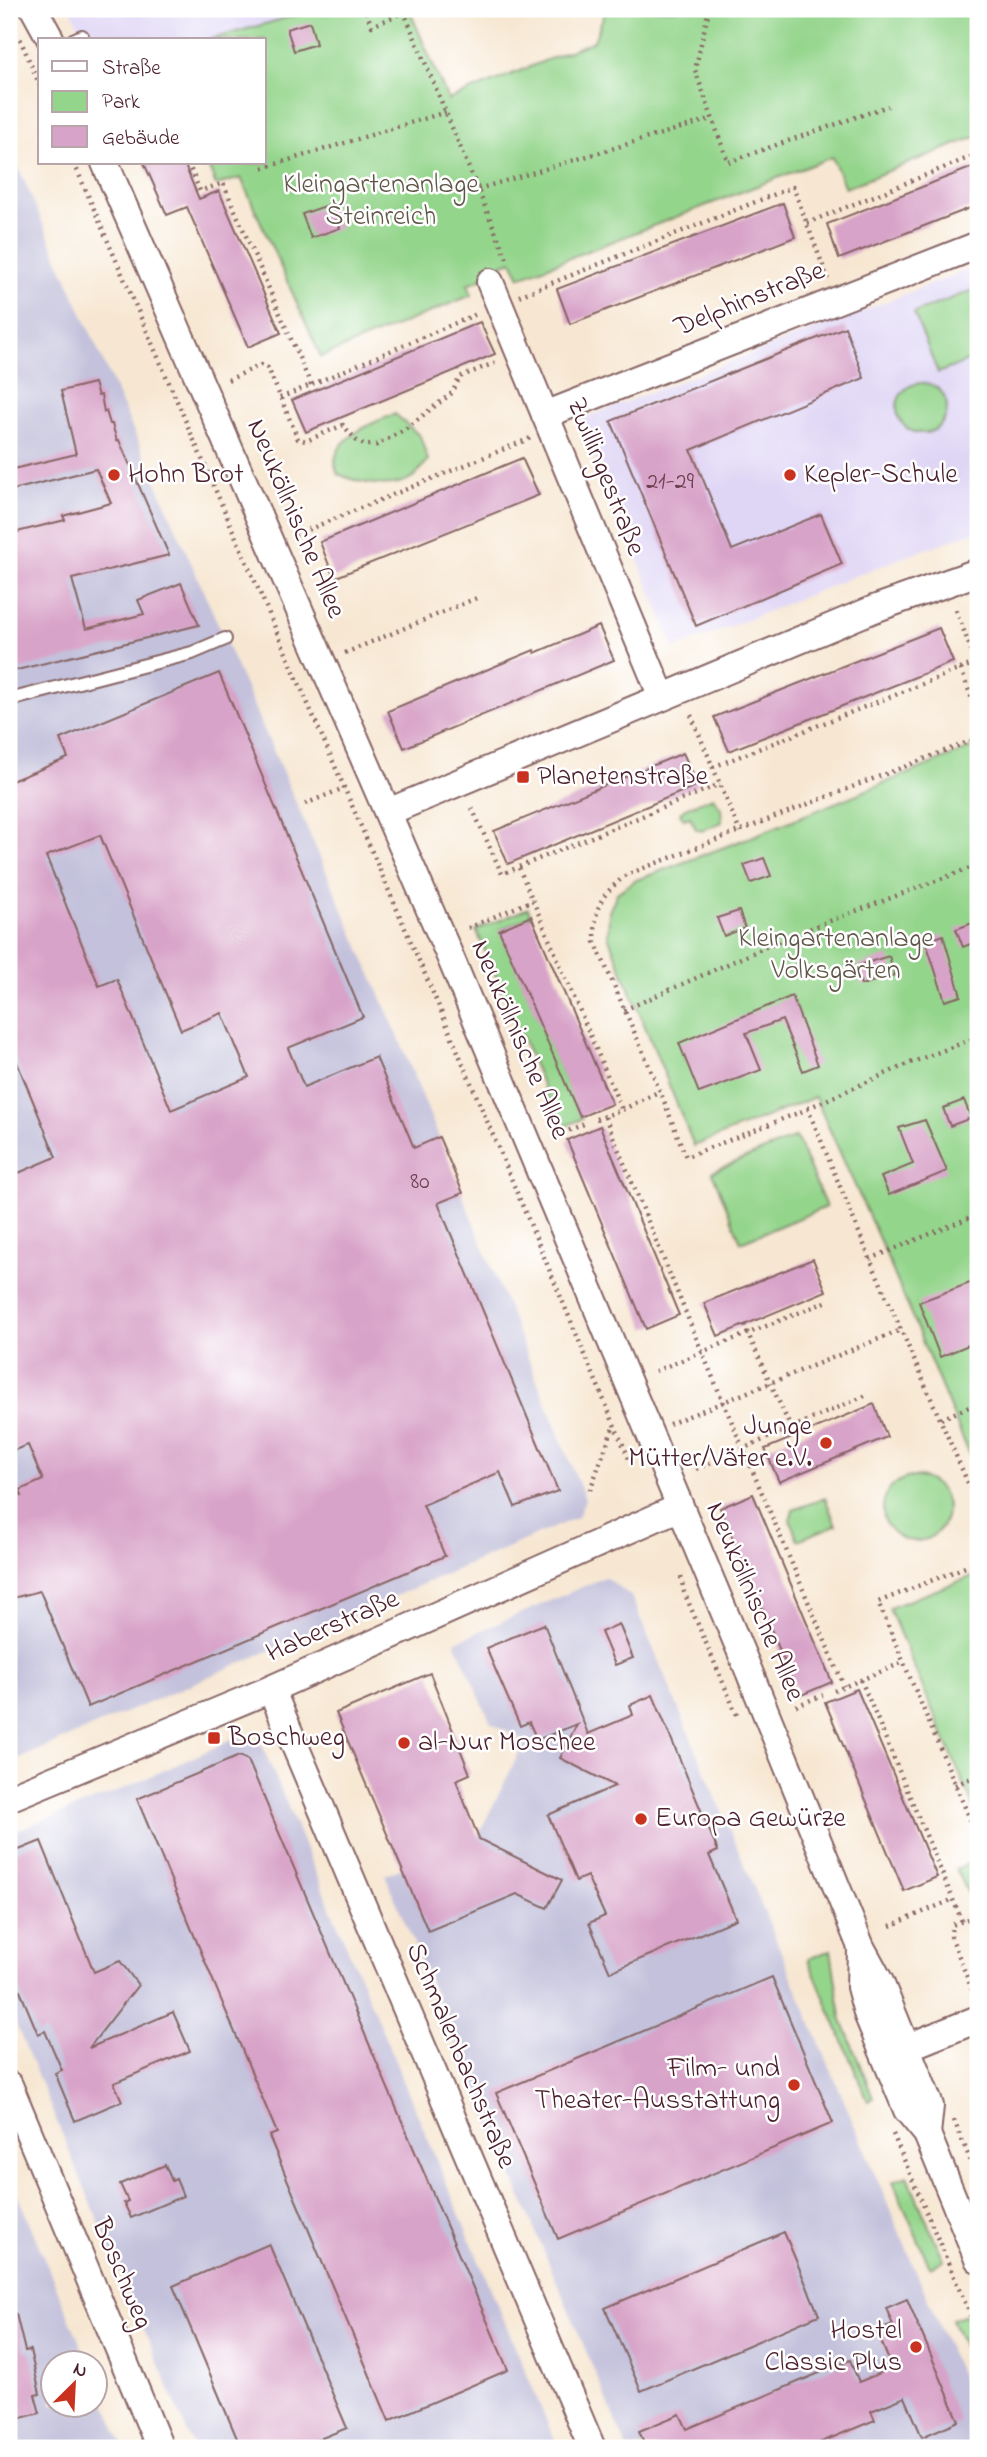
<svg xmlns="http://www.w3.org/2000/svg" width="987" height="2457" viewBox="0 0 987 2457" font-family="'Indie Flower',sans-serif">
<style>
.built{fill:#dfd5f5}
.industrial{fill:#c3c1db}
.green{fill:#94d58c;stroke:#6f7a5c;stroke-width:2}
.building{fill:#d8a3c8;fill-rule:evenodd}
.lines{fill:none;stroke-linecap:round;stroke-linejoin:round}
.lane-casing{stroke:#876565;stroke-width:16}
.street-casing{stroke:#876565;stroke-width:30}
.path{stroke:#876565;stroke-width:4.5;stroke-dasharray:2 5;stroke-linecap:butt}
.lane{stroke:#fff;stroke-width:12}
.street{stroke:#fff;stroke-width:26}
.poi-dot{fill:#c8321e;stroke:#fff;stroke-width:2.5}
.labels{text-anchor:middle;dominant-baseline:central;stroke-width:5;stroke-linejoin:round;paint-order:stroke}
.number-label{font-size:24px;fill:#6e4052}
.park-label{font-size:28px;fill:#605648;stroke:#fff}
.street-label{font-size:28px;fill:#4a1f2b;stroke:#fff}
.poi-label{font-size:28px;fill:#4a1f2b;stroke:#fff;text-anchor:start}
</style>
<rect width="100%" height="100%" fill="#fff"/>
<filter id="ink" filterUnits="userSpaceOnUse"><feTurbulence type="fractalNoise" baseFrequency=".0143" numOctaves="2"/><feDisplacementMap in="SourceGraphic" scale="14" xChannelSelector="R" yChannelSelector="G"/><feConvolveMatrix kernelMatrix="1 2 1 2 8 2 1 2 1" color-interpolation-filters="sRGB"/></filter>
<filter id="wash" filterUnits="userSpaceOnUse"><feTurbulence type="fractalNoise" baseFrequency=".00686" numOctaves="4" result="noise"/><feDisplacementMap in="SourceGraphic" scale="28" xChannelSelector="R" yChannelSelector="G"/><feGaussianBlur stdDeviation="1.57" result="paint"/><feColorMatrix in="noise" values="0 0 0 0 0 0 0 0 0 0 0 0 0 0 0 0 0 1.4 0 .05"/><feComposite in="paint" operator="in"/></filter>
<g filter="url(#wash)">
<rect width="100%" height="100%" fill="#f7e7d2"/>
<g class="built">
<path d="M71,9H318L208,40H84Z"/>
<path d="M978,266V530L877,567L675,649L579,420Z"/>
</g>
<g class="industrial">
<path d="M9,146L398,1036L585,1499L578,1517L9,1763Z"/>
<path d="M605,1577L631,1596L978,2418V2448H627L385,1875L477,1838L525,1741L491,1723L455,1642Z"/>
<path d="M238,1737L262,1745L558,2448H194L9,2008V1833L116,1792Z"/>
<path d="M9,2175L88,2362H52V2404H94L95,2377L124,2448H9Z"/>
</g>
<g class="green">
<path d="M318,9H409L448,100L594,41L606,9H978V136L845,188L832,157L520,277L512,261L501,265L499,272L468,284L472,295L321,357L241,178L216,185L207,163H264V40H208Z"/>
<path d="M978,288V357L938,373L914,313Z"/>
<circle cx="922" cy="408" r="25"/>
<path d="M395,414L420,436L428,460C424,465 419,473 413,477C392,491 359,483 338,474C323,442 373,422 395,414Z"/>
<path d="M978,745V1475L885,1252L815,1097L694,1146L608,936L609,912L617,893L634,881L751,837Z"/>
<path d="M713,797L721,808L722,822L701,831L696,829L690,817L684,819L680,813L685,808Z"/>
<path d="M528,908L531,916L500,930L582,1119L561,1128L476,930Z"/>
<path d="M796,1137L826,1207L741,1242L712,1172Z"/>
<circle cx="915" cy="1509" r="32"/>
<path d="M825,1498L836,1525L798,1540L790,1520L793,1510Z"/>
<path d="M978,1574V1817L889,1608Z"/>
<path d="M978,1859V1905L975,1907L956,1869Z"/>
<path d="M831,1950L841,2017L873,2098L868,2101L808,1959Z"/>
<path d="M907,2176L944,2260L930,2267L893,2182Z"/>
<path d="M967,2314L978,2341V2380L952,2319Z"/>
</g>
<g id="blocks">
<g class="building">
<path d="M310,22L316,44L294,51L287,29Z"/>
<path d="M144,163H184L199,199L219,191L281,333L248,347L187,207L167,215Z"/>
<path d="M978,165V205L839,259L827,224Z"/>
<path d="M783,203L795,237L570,324L557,289Z"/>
<path d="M331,204L340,228L311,238L302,214Z"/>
<path d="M480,322L495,354L306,432L292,400Z"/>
<path d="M845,327L864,378L691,450L732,550L821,514L842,564L696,626L611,421Z"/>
<path d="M94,383L98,396L101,395L104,412L106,411L110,424H112L117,441L119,440L169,555L72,579L86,629L144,614L138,600L181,583L199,625L9,672V534L65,520L63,516L111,503L96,469L9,491V470L76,454L61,391Z"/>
<path d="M522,458L539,495L334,578L320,542Z"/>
<path d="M599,626L614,660L404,748L388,711L534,650L535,653Z"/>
<path d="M939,628L953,662L729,751L714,717Z"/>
<path d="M219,673L363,1017L288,1048L304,1087L376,1057L414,1148L439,1137L463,1193L438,1203L558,1491L515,1507L500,1472L423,1505L445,1556L88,1707L40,1591L9,1599V1498L22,1496L20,1490L43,1480L28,1445L9,1452V1177L56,1157L9,1043V782L68,758L60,739ZM100,835L181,1030L222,1013L249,1077L171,1110L117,979L99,986L46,856Z"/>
<path d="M683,753L698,785L508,864L494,831Z"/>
<path d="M764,858L771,876L751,883L744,865Z"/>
<path d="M739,911L745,928L724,936L717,918Z"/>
<path d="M531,916L612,1104L580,1117L499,930Z"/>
<path d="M978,921V941L963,947L956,929Z"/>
<path d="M943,935L961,996L945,1001L926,942Z"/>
<path d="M889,956L895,975L861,985L856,966Z"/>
<path d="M792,996L818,1065L803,1071L782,1020L746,1033L761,1070L699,1093L679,1043Z"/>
<path d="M964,1100L971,1118L950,1126L943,1108Z"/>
<path d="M925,1120L947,1171L889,1195L881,1177L913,1164L899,1128Z"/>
<path d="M600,1126L679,1315L646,1329L567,1140Z"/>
<path d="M813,1259L826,1291L718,1336L704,1303Z"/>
<path d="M978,1280V1341L940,1357L919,1302Z"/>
<path d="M874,1404L887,1437L779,1482L765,1449Z"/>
<path d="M753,1494L832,1682L799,1696L720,1508Z"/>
<path d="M544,1624L588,1734L633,1715L630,1705L653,1695L718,1851L709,1855L736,1919L610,1972L589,1923L605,1916L587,1876L576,1881L548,1815L615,1786L560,1758L577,1724L537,1740L529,1722L520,1726L486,1648Z"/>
<path d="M619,1624L633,1658L615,1665L601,1632Z"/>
<path d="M430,1673L470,1774L456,1780L479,1839L562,1880L547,1908L517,1894L428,1931L336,1713Z"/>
<path d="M857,1689L937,1877L904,1891L825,1702Z"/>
<path d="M239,1756L248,1760L508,2370L389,2421L269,2136L277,2133L137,1799Z"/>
<path d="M41,1841L94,1972L120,1961L138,1985L89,2048L173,2012L190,2051L114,2083L122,2101L75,2121L55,2073L62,2070L45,2031L38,2034L9,1965V1854Z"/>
<path d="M772,1977L833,2123L558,2239L496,2093Z"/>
<path d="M165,2165L172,2181L176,2179L183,2196L131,2218L124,2203L128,2201L120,2184Z"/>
<path d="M784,2232L819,2315L641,2391L605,2308Z"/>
<path d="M269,2244L347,2428L297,2448H241L173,2286Z"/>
<path d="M907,2299L959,2421L922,2437L905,2397L871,2411L875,2420L807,2448H642L646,2447L639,2431L680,2414L687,2429L850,2360L859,2382L892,2368L877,2331L893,2325L886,2308Z"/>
<path d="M16,2314L25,2351L30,2350L40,2394L35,2395L40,2413L9,2421V2315Z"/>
</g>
</g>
</g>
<g filter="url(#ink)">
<use href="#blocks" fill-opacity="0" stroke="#876565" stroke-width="2"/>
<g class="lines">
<defs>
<g id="lane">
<path d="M73,40L82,36"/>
<path d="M9,700L192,653L225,639"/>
</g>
<g id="street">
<path d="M34,9L51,40"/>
<path d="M105,163L446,947L746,1664L861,1947L880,1982L925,2093L930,2106L927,2134"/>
<path d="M490,282L662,697"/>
<path d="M545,415L978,245"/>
<path d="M388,812L874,609L978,572"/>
<path d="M271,1689L592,2448"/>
<path d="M9,1798L271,1689L680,1507"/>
<path d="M861,1949L860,1987L868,2016L907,2110L927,2134L978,2259"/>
<path d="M893,2053L978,2019"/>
<path d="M9,2085L160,2448"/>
</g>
</defs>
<use href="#lane" class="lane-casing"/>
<use href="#street" class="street-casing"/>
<g class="path">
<path d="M709,9L695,70L728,162L888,106"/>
<path d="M366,12L372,26L404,12L508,262"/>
<path d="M776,14L777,9"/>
<path d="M20,39L40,86"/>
<path d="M74,163L443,1016L614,1424L630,1461L635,1467"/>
<path d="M188,163L200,191L223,183L311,385"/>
<path d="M263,168L446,112"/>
<path d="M478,189L711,119"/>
<path d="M807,223L978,154"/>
<path d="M792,279L795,285L826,273"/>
<path d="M519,296L793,187L828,279"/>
<path d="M228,380L261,365L268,368L298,439L306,441L343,425L357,441L364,445H377L405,429L452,393L460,377L499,361"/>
<path d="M280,398L479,313"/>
<path d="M295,535L531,438"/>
<path d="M956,610L976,663"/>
<path d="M345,653L479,597"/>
<path d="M961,669L978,716"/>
<path d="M691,715L740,832"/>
<path d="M978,738L626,875C598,898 595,906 595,942L660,1091L686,1157L808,1109L870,1259L978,1506"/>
<path d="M713,767L978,662"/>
<path d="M305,804L344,788"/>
<path d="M472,808L502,874L720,784"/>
<path d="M519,868L622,1110"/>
<path d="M468,928L533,900"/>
<path d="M624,1010L793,935L978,865"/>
<path d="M808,1108L910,1063L978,1037"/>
<path d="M605,1117L702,1352L844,1686"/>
<path d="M596,1119L622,1110L660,1091"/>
<path d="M556,1136L584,1124"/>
<path d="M870,1259L978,1214"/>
<path d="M744,1325L795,1437"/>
<path d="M655,1371L828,1301"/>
<path d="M941,1419L978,1403"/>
<path d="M669,1424L901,1330"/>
<path d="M696,1469L867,1395"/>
<path d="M590,1490L614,1425"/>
<path d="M978,1562L878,1602L973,1826L978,1830"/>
<path d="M681,1577L684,1592L737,1715"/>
<path d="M861,1680L962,1921"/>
<path d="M834,1691L904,1662"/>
<path d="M796,1706L823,1695"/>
<path d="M955,1785L978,1775"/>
<path d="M890,1926L954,1899"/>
<path d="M972,1990L951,1936L952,1925L978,1915"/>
<path d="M954,2120L978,2179"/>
<path d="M893,2134L978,2333"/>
</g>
<use href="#lane" class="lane"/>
<use href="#street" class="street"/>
</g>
</g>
<g class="poi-dot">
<circle cx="114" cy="475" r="7"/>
<circle cx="790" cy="475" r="7"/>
<rect x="516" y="770" width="14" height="14" rx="3.5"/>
<circle cx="826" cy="1443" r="7"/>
<rect x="207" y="1731" width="14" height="14" rx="3.5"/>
<circle cx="404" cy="1743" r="7"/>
<circle cx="641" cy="1819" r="7"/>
<circle cx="794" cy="2085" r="7"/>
<circle cx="916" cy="2347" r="7"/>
</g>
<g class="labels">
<g class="number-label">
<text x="670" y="482">21-29</text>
<text x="420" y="1182">80</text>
</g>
<g class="park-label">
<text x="381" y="185">Kleingartenanlage<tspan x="381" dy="32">Steinreich</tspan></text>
<text x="836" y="939">Kleingartenanlage<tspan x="836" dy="32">Volksgärten</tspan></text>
</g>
<g class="street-label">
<text transform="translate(750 300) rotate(-22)">Delphinstraße</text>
<text transform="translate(605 477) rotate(68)">Zwillingestraße</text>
<text transform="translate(295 519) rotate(67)">Neuköllnische Allee</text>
<text transform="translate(519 1040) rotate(67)">Neuköllnische Allee</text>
<text transform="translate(754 1602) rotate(67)">Neuköllnische Allee</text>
<text transform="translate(333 1627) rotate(-24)">Haberstraße</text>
<text transform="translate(460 2056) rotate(67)">Schmalenbachstraße</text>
<text transform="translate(121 2274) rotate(67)">Boschweg</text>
</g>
<g class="poi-label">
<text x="128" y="475">Hohn Brot</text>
<text x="804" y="475">Kepler-Schule</text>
<text x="537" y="777">Planetenstraße</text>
<text x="812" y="1427" text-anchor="end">Junge<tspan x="812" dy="32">Mütter/Väter e.V.</tspan></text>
<text x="228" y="1738">Boschweg</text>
<text x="418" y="1743">al-Nur Moschee</text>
<text x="655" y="1819">Europa Gewürze</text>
<text x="780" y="2069" text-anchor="end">Film- und<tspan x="780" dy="32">Theater-Ausstattung</tspan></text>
<text x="902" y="2331" text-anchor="end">Hostel<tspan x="902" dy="32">Classic Plus</tspan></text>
</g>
</g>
<rect width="987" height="2457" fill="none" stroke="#fff" stroke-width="35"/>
<rect x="38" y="38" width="228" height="126" fill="#ffffff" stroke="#b7a5aa" stroke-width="2"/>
<rect x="52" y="61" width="35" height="10" fill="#ffffff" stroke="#b7a5aa" stroke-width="2"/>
<text x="102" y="74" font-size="21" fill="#4a1f2b">Straße</text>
<rect x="52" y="91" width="35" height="21" fill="#94d58c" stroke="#b7a5aa" stroke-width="2"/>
<text x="102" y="108" font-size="21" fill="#4a1f2b">Park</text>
<rect x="52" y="126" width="35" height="21" fill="#d8a3c8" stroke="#b7a5aa" stroke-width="2"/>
<text x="102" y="144" font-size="21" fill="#4a1f2b">Gebäude</text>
<g transform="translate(74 2384) rotate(24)"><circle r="33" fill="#ffffff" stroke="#b7a5aa" stroke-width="2"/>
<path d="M0-5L12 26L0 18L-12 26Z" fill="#c8321e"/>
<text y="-10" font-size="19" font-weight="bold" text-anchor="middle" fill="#4a1f2b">N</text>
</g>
</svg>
